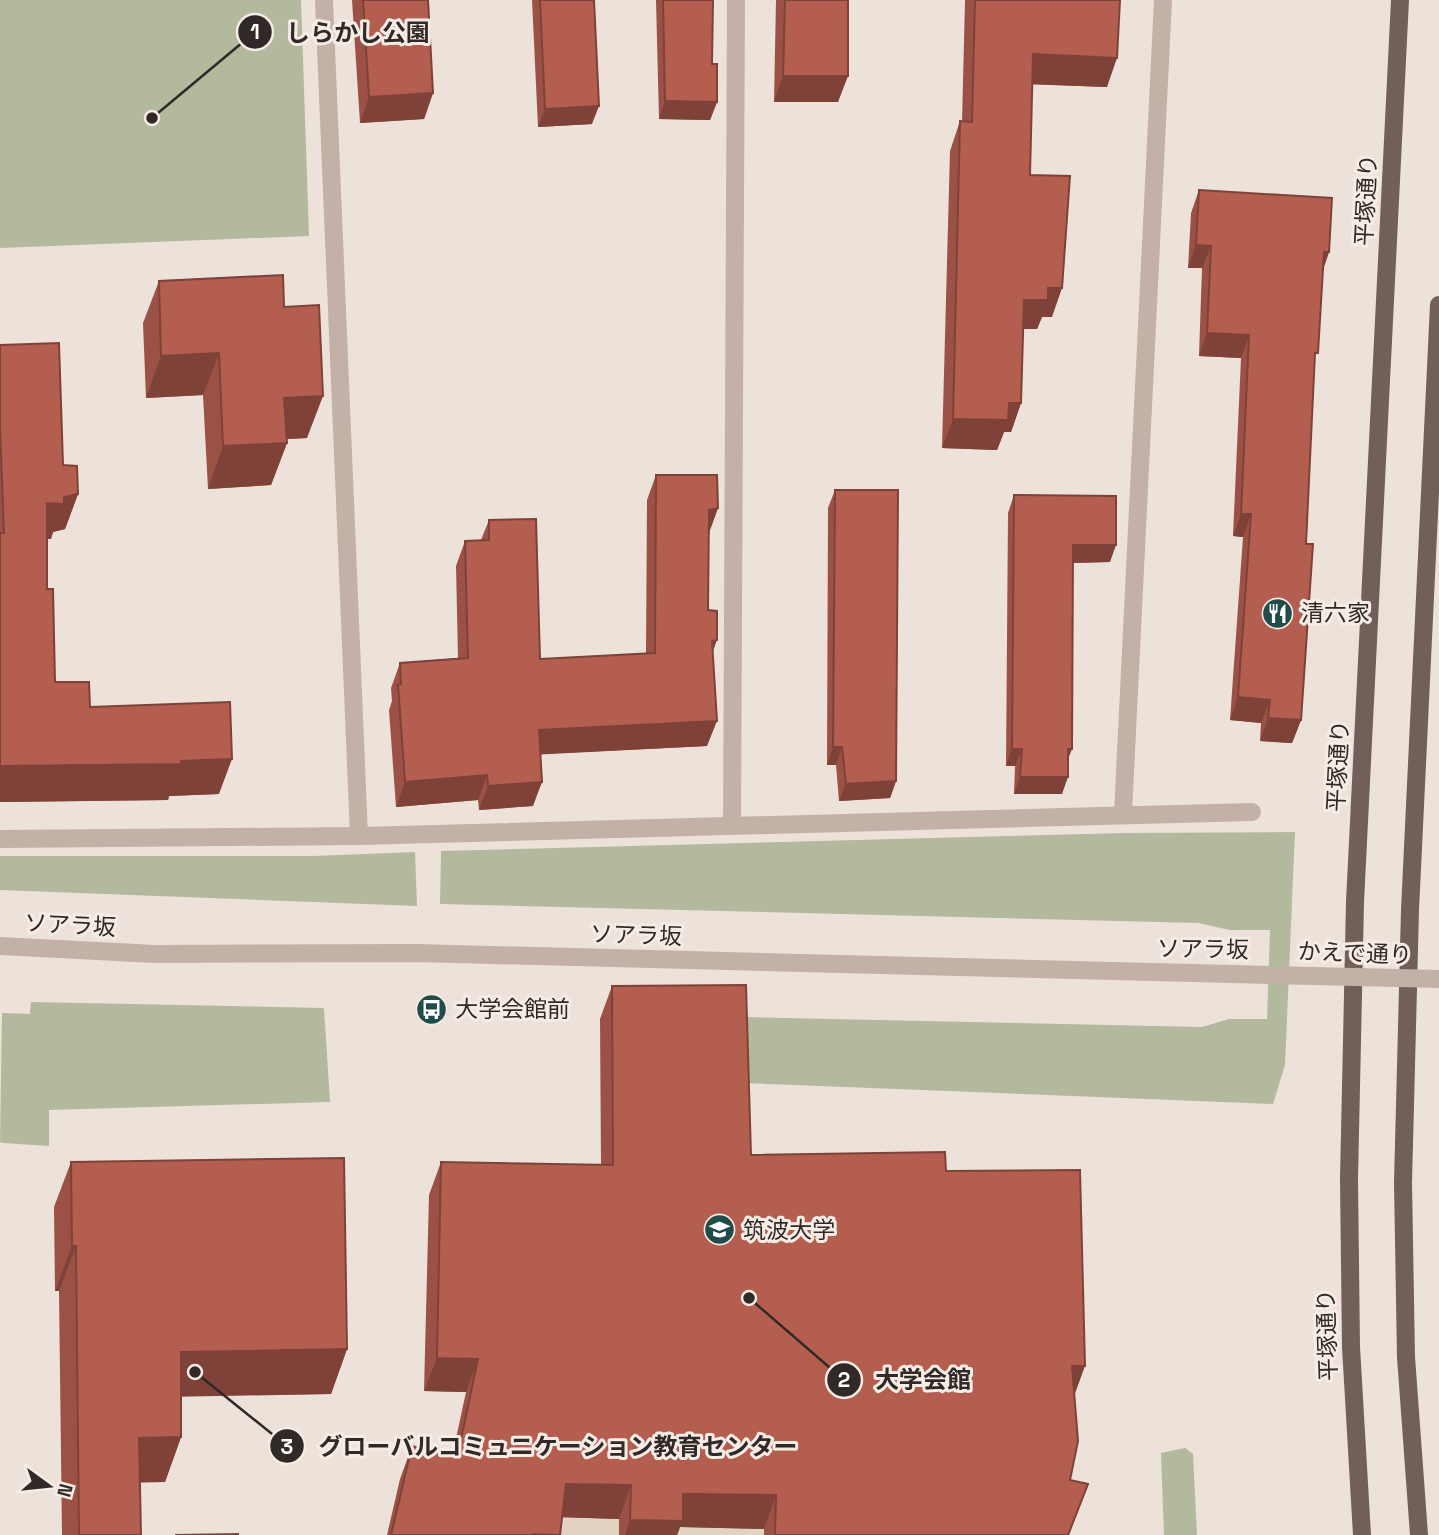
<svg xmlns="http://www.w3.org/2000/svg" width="1439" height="1535" viewBox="0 0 1439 1535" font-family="'Space Grotesk','Noto Sans JP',sans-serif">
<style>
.green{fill:#b3b99c}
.plaza{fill:#e3d1c2}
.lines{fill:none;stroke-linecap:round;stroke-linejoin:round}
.minor{stroke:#c3b1a7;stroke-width:18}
.tertiary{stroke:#c3b1a7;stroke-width:18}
.primary{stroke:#715f5a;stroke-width:18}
.tertiary-bridge{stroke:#c3b1a7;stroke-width:18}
.wall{fill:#9b5145}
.shaded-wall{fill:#7e4238}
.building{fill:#b45e50;stroke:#7e4238;stroke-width:2}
.labels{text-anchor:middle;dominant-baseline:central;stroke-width:6;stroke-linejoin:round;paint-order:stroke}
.street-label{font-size:23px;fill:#312927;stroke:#f5ece5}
.poi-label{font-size:23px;fill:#312927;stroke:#f5ece5;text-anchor:start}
.leader{fill:none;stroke:#312927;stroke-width:2.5}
.callout-dot{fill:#312927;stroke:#f5ece5;stroke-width:2.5}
.mark-label{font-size:21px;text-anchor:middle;font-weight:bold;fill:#fff}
.callout-label{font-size:24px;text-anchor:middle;font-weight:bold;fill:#312927;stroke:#f5ece5;stroke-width:6;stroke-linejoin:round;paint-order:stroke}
</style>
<rect width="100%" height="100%" fill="#ede2d9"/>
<g class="green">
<path d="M0,0H301L309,236L0,248Z"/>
<path d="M1295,832L1285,1065L1273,1104L745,1083L740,1017L1202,1027L1229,1019H1267L1270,930H1230L1198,923L440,904L441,851L1125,833Z"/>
<path d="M415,852L417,906L0,890V856H313Z"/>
<path d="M31,1002L324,1008L330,1102L49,1110V1146L3,1143L0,1142L2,1013L30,1014Z"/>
<path d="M1185,1448L1193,1454L1197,1535H1164L1161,1453Z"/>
</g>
<g class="plaza">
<path d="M554,1517L619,1519V1535H552Z"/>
<path d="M670,1527L764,1529V1535H670Z"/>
</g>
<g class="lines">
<g class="minor">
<path d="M324,0L359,836"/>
<path d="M1123,813L1163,0"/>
<path d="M732,825L736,0"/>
<path d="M0,839L359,836L1252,812"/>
</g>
<path class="tertiary" d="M0,946L155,954L416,953L1271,975"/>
<g class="primary">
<path d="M1362,1535L1351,1347L1349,1179L1355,902L1400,0"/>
<path d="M1419,1535L1406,1357L1403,1183L1410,910L1439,305"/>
</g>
<path class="tertiary-bridge" d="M1271,975L1439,979"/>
</g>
<g class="wall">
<path d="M352,0H428L433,93L424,119L360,123Z"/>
<path d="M532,0H594L592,124L538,127Z"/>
<path d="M656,0H713L712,64L717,102L710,120L659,119Z"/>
<path d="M776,0H848L838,102H774Z"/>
<path d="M965,0H1120L1107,87L1032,84L1030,175L1052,317H1042L1037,329H1023L1021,403L1011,432H1004L997,450L942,448L950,151L960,121H962Z"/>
<path d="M1199,190L1329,252L1323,270L1314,362L1306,544L1301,720L1292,743L1260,741L1261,723L1230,720L1243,537L1233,536L1241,358L1199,356L1202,268H1188L1191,213Z"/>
<path d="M159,281L284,307L307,438L286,439L287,443L271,485L208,489L203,395L146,398L143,323Z"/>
<path d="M0,345L78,494L65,529L53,532L51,539H47V589L55,682L219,794L169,796L168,800L0,802Z"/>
<path d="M656,475L718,508L709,532L708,610L713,651L707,746L540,754L533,806L479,810L478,800L396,807L389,710L392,701L391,688L400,663L458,658L456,566L465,541L481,540L489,520L540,659L646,654L647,500Z"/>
<path d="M835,490L896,781L890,798L839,801L836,765H827L828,508Z"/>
<path d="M1014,495L1110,562L1073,563L1068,760L1062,794H1014L1015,766H1006L1008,513Z"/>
<path d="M612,986L751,1155L946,1171L1074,1397L1070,1480L1088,1484L1069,1535H764V1529L680,1527L677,1535H619V1519L562,1517L560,1535H387L400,1479L412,1446L452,1457L466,1392L424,1391L429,1195L441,1162L601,1165L600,1019Z"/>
<path d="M71,1162L347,1349L331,1394L181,1396V1437L165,1482H140L141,1535H62L59,1291H55L54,1207Z"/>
</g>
<g class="shaded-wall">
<path d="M1033,54L1117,58L1107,87L1022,84Z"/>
<path d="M783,76H848L838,102H774Z"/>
<path d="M433,93L424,119L360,123L369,97Z"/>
<path d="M665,101L717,102L710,120L659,119Z"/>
<path d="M599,106L592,124L538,127L545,109Z"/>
<path d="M1196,245L1211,246L1202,268H1188Z"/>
<path d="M1324,252H1329L1321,275Z"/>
<path d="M1048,288H1062L1052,317H1042L1037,329H1013L1024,300Z"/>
<path d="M1207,333L1249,335L1241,358L1199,356Z"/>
<path d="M219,353L203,395L146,398L161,356Z"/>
<path d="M323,396L307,438L269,440L284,398Z"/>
<path d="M1009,403H1021L1011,432H1004L997,450L942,448L953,419Z"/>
<path d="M287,443L271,485L208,489L223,446Z"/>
<path d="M78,494L65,529L53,532L51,539H34L47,503Z"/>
<path d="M718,508L709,533V510Z"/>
<path d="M1241,514H1251L1243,537L1233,536Z"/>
<path d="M1073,545H1116L1110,562L1067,563Z"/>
<path d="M717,640L708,665L712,641Z"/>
<path d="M1238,697L1270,700L1261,723L1230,720Z"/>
<path d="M1268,718L1301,720L1292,743L1260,741Z"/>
<path d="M717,721L707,746L530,755L539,730Z"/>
<path d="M833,747H842L836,765H827Z"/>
<path d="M1012,749H1022L1015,766H1006Z"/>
<path d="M1068,749H1072L1065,767Z"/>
<path d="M232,759L219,794L169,796L168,800L0,802V766Z"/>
<path d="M487,775L478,800L396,807L405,782Z"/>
<path d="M1020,777H1068L1062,794H1014Z"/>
<path d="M896,781L890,798L839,801L846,784Z"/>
<path d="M542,782L533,806L479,810L488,786Z"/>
<path d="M72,1246H76L59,1291H55Z"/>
<path d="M347,1349L331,1394L164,1397L181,1352Z"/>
<path d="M437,1358L478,1359L466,1392L424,1391Z"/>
<path d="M1072,1366H1085L1073,1399Z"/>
<path d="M181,1437L165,1482L123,1483L139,1438Z"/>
<path d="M566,1484L631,1485L619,1519L554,1517Z"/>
<path d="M683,1494L776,1495L764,1529L680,1527L677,1535H625L630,1520Z"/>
</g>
<g class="building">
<path d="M363,0H428L433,93L369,97Z"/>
<path d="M540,0H594L599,106L545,109Z"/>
<path d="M663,0H713L712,64H717V102L665,101Z"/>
<path d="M785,0H848V76H783Z"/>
<path d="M975,0H1120L1117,58L1033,54L1030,175L1070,176L1062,288H1048V300H1024L1021,403H1009L1008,420L953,419L960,121L972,122Z"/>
<path d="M1199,190L1332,198L1329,252H1324L1318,353H1315L1306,544H1313L1301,720L1268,718L1270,700L1238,697L1251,514H1241L1249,335L1207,333L1211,246L1196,245Z"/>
<path d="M283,275L284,307L319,305L323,396L284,398L287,443L223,446L219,353L161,356L159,281Z"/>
<path d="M59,343L63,465L77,466L78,494L64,497V504L47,503V589H53L55,682H89L90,707L230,702L232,759L181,761V764L0,766V533H4L0,427V345Z"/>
<path d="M656,475H717L718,508L709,510L708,610L717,611V640L712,641L717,721L539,730L542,782L488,786L487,775L405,782L398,685L401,684L400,663L468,658L465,541L489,540V520L536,519L540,659L655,653Z"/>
<path d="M835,490H898L896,781L846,784L842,747H833Z"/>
<path d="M1014,495L1116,496V545H1073L1072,749H1068V777H1020L1022,749H1012Z"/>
<path d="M746,985L751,1155L945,1152L946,1171L1080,1170L1085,1366H1072L1078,1441L1070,1480L1088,1484L1068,1535H775L776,1495L683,1494V1521L630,1520L631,1485L566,1484L560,1535L533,1534V1535H391L412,1446L457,1458L478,1359L437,1358L441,1162L613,1165L612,986Z"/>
<path d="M344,1158L347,1349L181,1352V1437L139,1438L141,1535H79L76,1246H72L71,1162Z"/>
<path d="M238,1534V1535H175Z"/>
</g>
<defs>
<symbol id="restaurant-disc" viewBox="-11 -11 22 22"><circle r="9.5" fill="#224c4a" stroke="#f5ece5"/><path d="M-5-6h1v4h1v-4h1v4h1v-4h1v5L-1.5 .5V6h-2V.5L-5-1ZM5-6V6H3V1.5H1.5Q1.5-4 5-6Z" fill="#fff"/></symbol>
<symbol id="bus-disc" viewBox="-11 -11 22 22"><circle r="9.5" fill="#224c4a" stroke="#f5ece5"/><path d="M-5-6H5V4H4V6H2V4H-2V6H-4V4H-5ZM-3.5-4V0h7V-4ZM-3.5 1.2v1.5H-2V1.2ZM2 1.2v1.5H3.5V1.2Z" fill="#fff"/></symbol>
<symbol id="university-disc" viewBox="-11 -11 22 22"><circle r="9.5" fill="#224c4a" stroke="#f5ece5"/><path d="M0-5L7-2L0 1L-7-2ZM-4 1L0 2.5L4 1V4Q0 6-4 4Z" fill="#fff"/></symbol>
</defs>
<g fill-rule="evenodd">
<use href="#restaurant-disc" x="1260" y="596" width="35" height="35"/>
<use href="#bus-disc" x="414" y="992" width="35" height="35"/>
<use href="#university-disc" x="702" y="1212" width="35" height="35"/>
</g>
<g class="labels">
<g class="street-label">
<text transform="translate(1366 200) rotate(-87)">平塚通り</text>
<text transform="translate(1338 766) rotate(-87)">平塚通り</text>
<text transform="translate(70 925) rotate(3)">ソアラ坂</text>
<text transform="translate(636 935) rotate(2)">ソアラ坂</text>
<text transform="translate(1203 949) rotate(1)">ソアラ坂</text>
<text transform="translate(1355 953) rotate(2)">かえで通り</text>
<text transform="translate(1327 1335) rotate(-92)">平塚通り</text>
</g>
<g class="poi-label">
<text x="1301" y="613">清六家</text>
<text x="455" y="1009">大学会館前</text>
<text x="743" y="1230">筑波大学</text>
</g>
</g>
<path class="leader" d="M152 118L255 32M749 1298L844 1380M195 1372L287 1446"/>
<g class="callout-dot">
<circle cx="152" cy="118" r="7"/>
<circle cx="749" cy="1298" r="7"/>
<circle cx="195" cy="1372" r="7"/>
<circle cx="255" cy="32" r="18"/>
<circle cx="844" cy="1380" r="18"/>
<circle cx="287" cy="1446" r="18"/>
</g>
<g class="mark-label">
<text x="255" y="39">1</text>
<text x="844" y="1387">2</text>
<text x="287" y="1454">3</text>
</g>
<g class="callout-label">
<text x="358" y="41">しらかし公園</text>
<text x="923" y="1388">大学会館</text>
<text x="558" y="1455">グローバルコミュニケーション教育センター</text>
</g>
<g transform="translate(49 1486) rotate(105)" stroke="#f5ece5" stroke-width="5" paint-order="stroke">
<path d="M0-5L12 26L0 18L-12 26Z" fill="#312927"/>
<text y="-10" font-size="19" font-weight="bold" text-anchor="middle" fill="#312927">N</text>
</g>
</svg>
